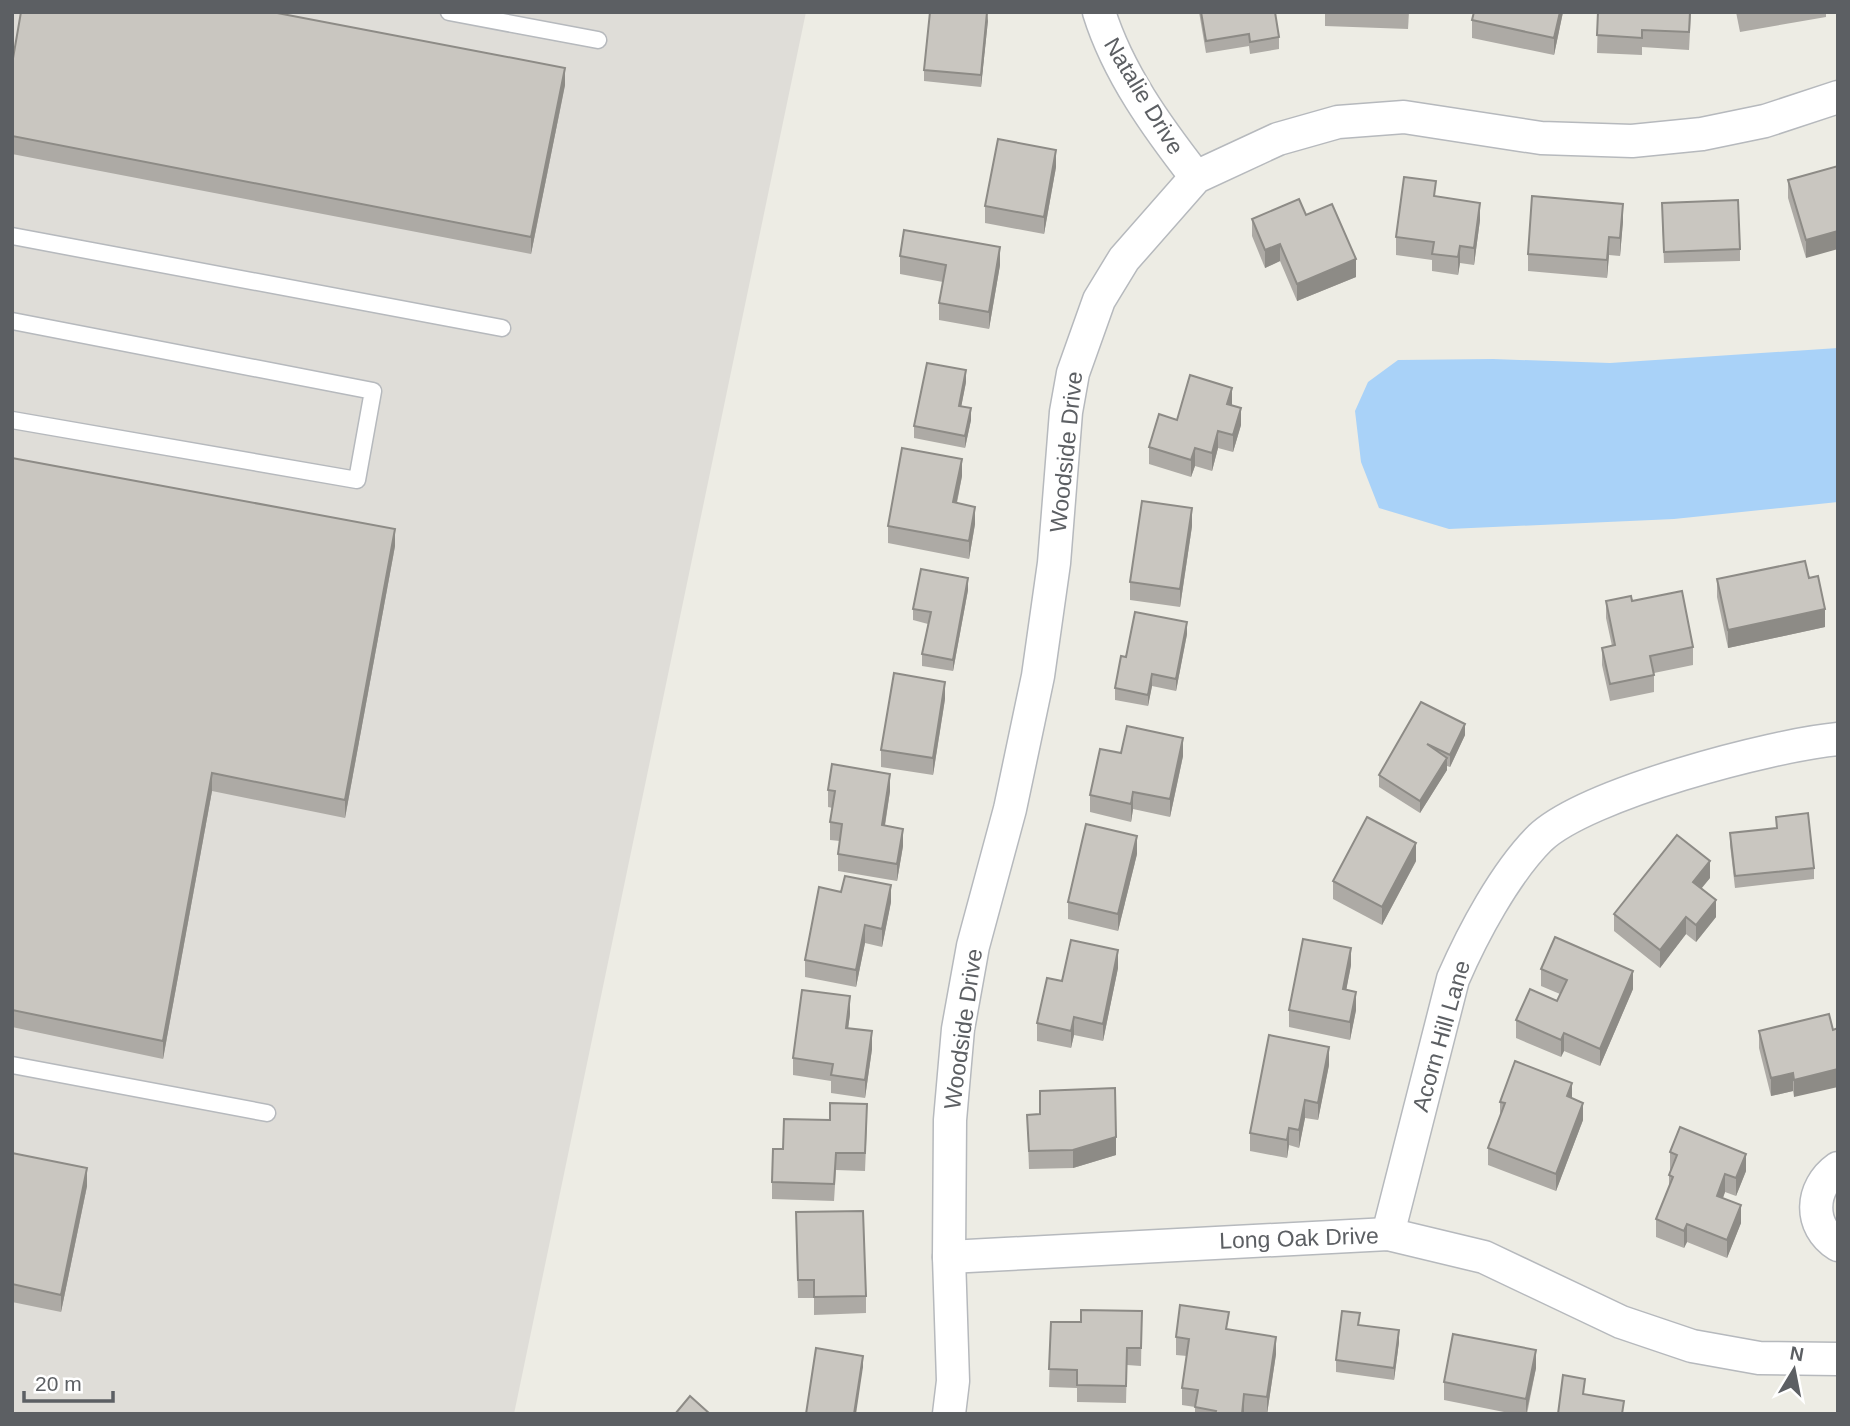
<svg xmlns="http://www.w3.org/2000/svg" width="1850" height="1426" viewBox="0 0 1850 1426" font-family="Helvetica,sans-serif">
<style>
.industrial{fill:#dfddd8}
.water{fill:#a9d2f8}
.lines{fill:none;stroke-linecap:round;stroke-linejoin:round}
.service-casing{stroke:#b6b9bd;stroke-width:19}
.minor-casing{stroke:#b6b9bd;stroke-width:35}
.service{stroke:#fff;stroke-width:16}
.minor{stroke:#fff;stroke-width:32}
.wall{fill:#adaaa5}
.shaded-wall{fill:#8d8b86}
.building{fill:#c9c6c0;stroke:#8d8b86;stroke-width:2}
.labels{text-anchor:middle;dominant-baseline:central;stroke-width:6;stroke-linejoin:round;paint-order:stroke}
.street-label{font-size:23px;fill:#5c5f63;stroke:#fff}
</style>
<rect width="100%" height="100%" fill="#edece4"/>
<path class="industrial" d="M12,12H806L514,1414H12Z"/>
<path class="water" d="M1838,348V502L1674,519L1449,529L1379,508L1361,462L1355,411L1368,382L1398,360L1493,359L1610,363Z"/>
<g class="lines">
<defs>
<g id="service">
<path d="M449,12L598,40"/>
<path d="M12,236L502,328"/>
<path d="M12,321L373,391L357,480L12,420"/>
<path d="M12,1065L267,1113"/>
</g>
<g id="minor">
<path d="M1099,12C1118,73 1157,127 1196,177"/>
<path d="M1838,1168C1810,1188 1808,1226 1838,1245"/>
<path d="M1388,1234L1453,979C1473,933 1505,873 1540,838C1586,794 1772,745 1838,739"/>
<path d="M949,1257L1388,1234L1484,1257L1621,1322L1692,1346L1759,1358L1838,1359"/>
<path d="M949,1414L953,1381L949,1257L950,1120L958,1029L973,946L1010,809L1038,676L1054,563L1066,412L1073,373L1099,300L1124,259L1196,177L1278,139L1338,122L1404,117L1541,138L1632,141L1702,134L1765,121L1838,97"/>
</g>
</defs>
<use href="#service" class="service-casing"/>
<use href="#minor" class="minor-casing"/>
<use href="#service" class="service"/>
<use href="#minor" class="minor"/>
</g>
<g class="wall">
<path d="M1199,12H1275L1279,37V49L1250,54L1249,46L1206,53Z"/>
<path d="M1325,12H1409L1408,29L1325,26Z"/>
<path d="M1563,12L1554,55L1472,38V20Z"/>
<path d="M1598,12H1691L1689,50L1642,47V55L1597,53Z"/>
<path d="M1736,12H1826V17L1740,32Z"/>
<path d="M988,20L981,87L924,81V70Z"/>
<path d="M12,64L565,85L531,254L12,154Z"/>
<path d="M1838,166L1806,258L1788,198V180Z"/>
<path d="M1056,167L1044,234L985,223V206Z"/>
<path d="M1436,197L1480,220L1474,265L1460,263L1458,275L1432,271V260L1396,255V237Z"/>
<path d="M1306,215L1356,277L1297,301L1280,261L1265,268L1252,236V219Z"/>
<path d="M1662,215L1740,249V261L1664,263Z"/>
<path d="M1623,221L1620,256L1609,255L1607,278L1528,271V254Z"/>
<path d="M900,256L1000,265L989,329L939,320V303L943,282L900,274Z"/>
<path d="M966,382L961,407L971,420L965,448L914,438V426Z"/>
<path d="M1232,405L1241,425L1233,452L1218,448L1212,471L1195,466L1191,477L1149,464V447L1177,420Z"/>
<path d="M12,458L395,546L345,818L212,791L163,1059L12,1027Z"/>
<path d="M962,476L957,503L975,524L969,559L888,543V526Z"/>
<path d="M1192,526L1180,607L1130,600V582Z"/>
<path d="M1809,578L1825,627L1728,648L1717,597V579Z"/>
<path d="M968,590L953,671L922,666V654L928,624L913,620V609Z"/>
<path d="M1606,601H1632L1693,647V665L1654,673V692L1610,701L1602,665V648L1612,646L1606,618Z"/>
<path d="M1187,634L1176,691L1152,686L1148,706L1115,700V688L1126,657Z"/>
<path d="M945,699L933,775L881,767V750Z"/>
<path d="M1421,702L1465,735L1450,767L1447,766V770L1420,813L1379,787V775Z"/>
<path d="M1121,753L1183,756L1170,817L1133,809L1131,822L1090,812V795Z"/>
<path d="M828,790L890,791L885,826L903,846L897,881L838,871V854L840,841L830,840V822L833,808L828,807Z"/>
<path d="M1776,817L1814,868V879L1735,888L1730,845V833L1776,828Z"/>
<path d="M1137,854L1118,931L1068,919V902Z"/>
<path d="M1416,861L1382,925L1333,899V881Z"/>
<path d="M1710,878L1701,888L1716,917L1696,942L1686,934L1660,968L1614,931V914Z"/>
<path d="M891,902L882,947L865,943L856,987L805,977V960Z"/>
<path d="M1351,965L1346,990L1356,1010L1350,1040L1289,1027V1010Z"/>
<path d="M1118,968L1103,1041L1074,1035L1071,1048L1037,1041V1023L1062,981Z"/>
<path d="M1541,969L1633,989L1600,1066L1564,1051L1561,1057L1516,1038V1020L1557,1001L1560,994L1541,986Z"/>
<path d="M850,1014L848,1028L872,1049L865,1098L831,1093V1081L793,1075V1058Z"/>
<path d="M1829,1014L1794,1097L1793,1091L1771,1096L1759,1048V1031Z"/>
<path d="M1329,1065L1318,1120L1305,1118L1299,1148L1289,1145L1287,1158L1250,1151V1133Z"/>
<path d="M1040,1091L1116,1155L1073,1168L1029,1169L1027,1115L1040,1114Z"/>
<path d="M1572,1098L1583,1120L1556,1191L1488,1165V1148L1500,1117V1102Z"/>
<path d="M830,1120L867,1122L865,1171L836,1170L834,1201L772,1199V1182L783,1149Z"/>
<path d="M1670,1152L1746,1171L1736,1196L1725,1192L1723,1198L1741,1223L1727,1258L1687,1242L1684,1248L1656,1237V1219L1669,1187V1175L1671,1170H1670Z"/>
<path d="M12,1153L87,1186L61,1312L12,1302Z"/>
<path d="M796,1230L866,1296V1313L814,1315V1298H798Z"/>
<path d="M1142,1311L1141,1366L1127,1365L1126,1403L1077,1402V1388L1049,1387L1051,1322H1081Z"/>
<path d="M1360,1325L1399,1342L1394,1380L1336,1372V1360Z"/>
<path d="M1229,1330L1276,1354L1267,1414L1244,1412V1414H1195V1407L1182,1405V1388L1187,1356L1176,1355V1337Z"/>
<path d="M1536,1368L1527,1414H1514L1444,1400V1382Z"/>
</g>
<g class="shaded-wall">
<path d="M988,12V20L981,87V75Z"/>
<path d="M1560,12H1563L1554,55V38Z"/>
<path d="M565,68V85L531,254V237Z"/>
<path d="M1056,150V167L1044,234V217Z"/>
<path d="M1480,203V220L1474,265V248Z"/>
<path d="M1623,204V221L1620,256V238Z"/>
<path d="M1838,231V249L1806,258V240Z"/>
<path d="M1609,237V255L1607,278V260Z"/>
<path d="M1280,244V261L1265,268V250Z"/>
<path d="M1460,246V263L1458,275V257Z"/>
<path d="M1000,247V265L989,329V312Z"/>
<path d="M1356,259V277L1297,301V284Z"/>
<path d="M966,370V382L959,418V406Z"/>
<path d="M1232,388V406L1227,404Z"/>
<path d="M971,408V420L965,448V436Z"/>
<path d="M1241,408V425L1233,452V435Z"/>
<path d="M1218,431V448L1212,471V453Z"/>
<path d="M1195,448V466L1191,477V460Z"/>
<path d="M962,459V476L953,520V502Z"/>
<path d="M975,507V524L969,559V541Z"/>
<path d="M1192,508V526L1180,607V589Z"/>
<path d="M395,529V546L345,818V800Z"/>
<path d="M968,578V590L953,671V660Z"/>
<path d="M1825,609V627L1728,648V630Z"/>
<path d="M1187,622V634L1176,691V679Z"/>
<path d="M1152,674V686L1148,706V695Z"/>
<path d="M945,682V699L933,775V758Z"/>
<path d="M1465,724V735L1450,767V755Z"/>
<path d="M1183,738V756L1170,817V799Z"/>
<path d="M1447,758V770L1420,813V801Z"/>
<path d="M212,773V791L163,1059V1041Z"/>
<path d="M890,774V791L882,843V825Z"/>
<path d="M1133,792V809L1131,822V804Z"/>
<path d="M903,829V846L897,881V864Z"/>
<path d="M1137,836V854L1118,931V914Z"/>
<path d="M1416,843V861L1382,925V907Z"/>
<path d="M1710,861V878L1693,899V882Z"/>
<path d="M891,885V902L882,947V929Z"/>
<path d="M1716,900V917L1696,942V925Z"/>
<path d="M1686,917V934L1660,968V950Z"/>
<path d="M865,925V943L856,987V970Z"/>
<path d="M1351,948V965L1343,1007V989Z"/>
<path d="M1118,950V968L1103,1041V1024Z"/>
<path d="M1633,971V989L1600,1066V1049Z"/>
<path d="M1356,992V1010L1350,1040V1022Z"/>
<path d="M850,996V1014L846,1045V1028Z"/>
<path d="M1074,1017V1035L1071,1048V1031Z"/>
<path d="M872,1031V1049L865,1098V1080Z"/>
<path d="M1564,1033V1051L1561,1057V1040Z"/>
<path d="M1329,1047V1065L1318,1120V1103Z"/>
<path d="M1838,1069V1087L1794,1097V1080Z"/>
<path d="M1793,1073V1091L1771,1096V1078Z"/>
<path d="M1572,1083V1100L1567,1096Z"/>
<path d="M1305,1100V1118L1299,1148V1130Z"/>
<path d="M1583,1103V1120L1556,1191V1174Z"/>
<path d="M1289,1128V1145L1287,1158V1140Z"/>
<path d="M1116,1137V1155L1073,1168V1150Z"/>
<path d="M1746,1154V1171L1736,1196V1178Z"/>
<path d="M87,1168V1186L61,1312V1295Z"/>
<path d="M1725,1174V1192L1717,1213V1196Z"/>
<path d="M1741,1205V1223L1727,1258V1240Z"/>
<path d="M1687,1224V1242L1684,1248V1231Z"/>
<path d="M1399,1330V1342L1394,1380V1368Z"/>
<path d="M1276,1337V1354L1267,1414V1397Z"/>
<path d="M1536,1350V1368L1526,1414V1399Z"/>
<path d="M863,1356V1367L856,1414H854Z"/>
<path d="M1244,1394V1414H1242Z"/>
</g>
<g class="building">
<path d="M21,12H272L565,68L531,237L12,136V64Z"/>
<path d="M930,12H987L981,75L924,70Z"/>
<path d="M1201,12H1275L1279,37L1250,42L1249,34L1206,41Z"/>
<path d="M1474,12H1560L1554,38L1472,20Z"/>
<path d="M1598,12H1690L1689,32L1642,30V38L1597,35Z"/>
<path d="M998,139L1056,150L1044,217L985,206Z"/>
<path d="M1838,166V231L1806,240L1788,180Z"/>
<path d="M1404,177L1436,181L1434,196L1480,203L1474,248L1460,246L1458,257L1432,254L1434,242L1396,237Z"/>
<path d="M1532,196L1623,204L1620,238L1609,237L1607,260L1528,254Z"/>
<path d="M1299,199L1306,215L1332,204L1356,259L1297,284L1280,244L1265,250L1252,219Z"/>
<path d="M1738,200L1740,249L1664,252L1662,203Z"/>
<path d="M904,230L1000,247L989,312L939,303L946,265L900,256Z"/>
<path d="M927,363L966,370L959,406L971,408L965,436L914,426Z"/>
<path d="M1190,375L1232,388L1227,404L1241,408L1233,435L1218,431L1212,453L1195,448L1191,460L1149,447L1159,414L1177,420Z"/>
<path d="M902,448L962,459L953,502L975,507L969,541L888,526Z"/>
<path d="M12,458L395,529L345,800L212,773L163,1041L12,1010Z"/>
<path d="M1142,501L1192,508L1180,589L1130,582Z"/>
<path d="M1805,561L1809,578L1818,576L1825,609L1728,630L1717,579Z"/>
<path d="M921,569L968,578L953,660L922,654L931,612L913,609Z"/>
<path d="M1682,591L1693,647L1650,656L1654,675L1610,684L1602,648L1615,645L1606,601L1631,596L1632,601Z"/>
<path d="M1135,612L1187,622L1176,679L1152,674L1148,695L1115,688L1121,656L1126,657Z"/>
<path d="M894,673L945,682L933,758L881,750Z"/>
<path d="M1421,702L1465,724L1450,755L1427,744L1447,758L1420,801L1379,775Z"/>
<path d="M1127,726L1183,738L1170,799L1133,792L1131,804L1090,795L1100,749L1121,753Z"/>
<path d="M832,764L890,774L882,825L903,829L897,864L838,854L842,824L830,822L835,791L828,790Z"/>
<path d="M1808,813L1814,868L1735,876L1730,833L1777,828L1776,817Z"/>
<path d="M1367,817L1416,843L1382,907L1333,881Z"/>
<path d="M1086,824L1137,836L1118,914L1068,902Z"/>
<path d="M1677,835L1710,861L1693,882L1716,900L1696,925L1686,917L1660,950L1614,914Z"/>
<path d="M845,876L891,885L882,929L865,925L856,970L805,960L819,887L841,892Z"/>
<path d="M1555,937L1633,971L1600,1049L1564,1033L1561,1040L1516,1020L1530,989L1557,1001L1567,980L1541,969Z"/>
<path d="M1303,939L1351,948L1343,989L1356,992L1350,1022L1289,1010Z"/>
<path d="M1071,940L1118,950L1103,1024L1074,1017L1071,1031L1037,1023L1047,978L1062,981Z"/>
<path d="M802,990L850,996L846,1028L872,1031L865,1080L831,1075L833,1064L793,1058Z"/>
<path d="M1829,1014L1833,1030L1838,1028V1069L1794,1080L1793,1073L1771,1078L1759,1031Z"/>
<path d="M1269,1035L1329,1047L1318,1103L1305,1100L1299,1130L1289,1128L1287,1140L1250,1133Z"/>
<path d="M1515,1061L1572,1083L1567,1096L1583,1103L1556,1174L1488,1148L1505,1103L1500,1102Z"/>
<path d="M1115,1088L1116,1137L1073,1150L1029,1151L1027,1115L1040,1114V1091Z"/>
<path d="M830,1103L867,1104L865,1153H836L834,1184L772,1182L773,1149H783L784,1119L830,1120Z"/>
<path d="M1680,1127L1746,1154L1736,1178L1725,1174L1717,1196L1741,1205L1727,1240L1687,1224L1684,1231L1656,1219L1673,1177L1669,1175L1677,1155L1670,1152Z"/>
<path d="M12,1153L87,1168L61,1295L12,1284Z"/>
<path d="M863,1211L866,1296L814,1297V1280H798L796,1212Z"/>
<path d="M1180,1305L1229,1312L1226,1329L1276,1337L1267,1397L1244,1394L1242,1414H1215L1216,1411L1195,1407L1198,1390L1182,1388L1189,1339L1176,1337Z"/>
<path d="M1081,1310L1142,1311L1141,1348H1127L1126,1386L1077,1385V1370L1049,1369L1051,1322H1081Z"/>
<path d="M1342,1311L1360,1313L1358,1325L1399,1330L1394,1368L1336,1360Z"/>
<path d="M1453,1334L1536,1350L1526,1399L1444,1382Z"/>
<path d="M816,1348L863,1356L854,1414H806Z"/>
<path d="M1563,1375L1585,1379L1583,1394L1624,1401L1622,1414H1558Z"/>
<path d="M690,1396L710,1414H675Z"/>
</g>
<g class="labels">
<g class="street-label">
<text transform="translate(1144 96) rotate(59)">Natalie Drive</text>
<text transform="translate(1066 452) rotate(-84)">Woodside Drive</text>
<text transform="translate(963 1029) rotate(-82)">Woodside Drive</text>
<text transform="translate(1441 1036) rotate(-74)">Acorn Hill Lane</text>
<text transform="translate(1299 1238) rotate(-2)">Long Oak Drive</text>
</g>
</g>
<rect width="1850" height="1426" fill="none" stroke="#5c5f63" stroke-width="28"/>
<g transform="translate(1794 1370) rotate(10)" stroke="#ffffff" stroke-width="5" paint-order="stroke">
<path d="M0-5L12 26L0 18L-12 26Z" fill="#5c5f63"/>
<text y="-10" font-size="19" font-weight="bold" text-anchor="middle" fill="#5c5f63">N</text>
</g>
<path d="M24 1391v10h89v-10" fill="none" stroke="#5c5f63" stroke-width="3.5"/>
<text x="35" y="1391" font-size="21" fill="#5c5f63" stroke="#ffffff" stroke-width="5" paint-order="stroke">20 m</text>
</svg>
